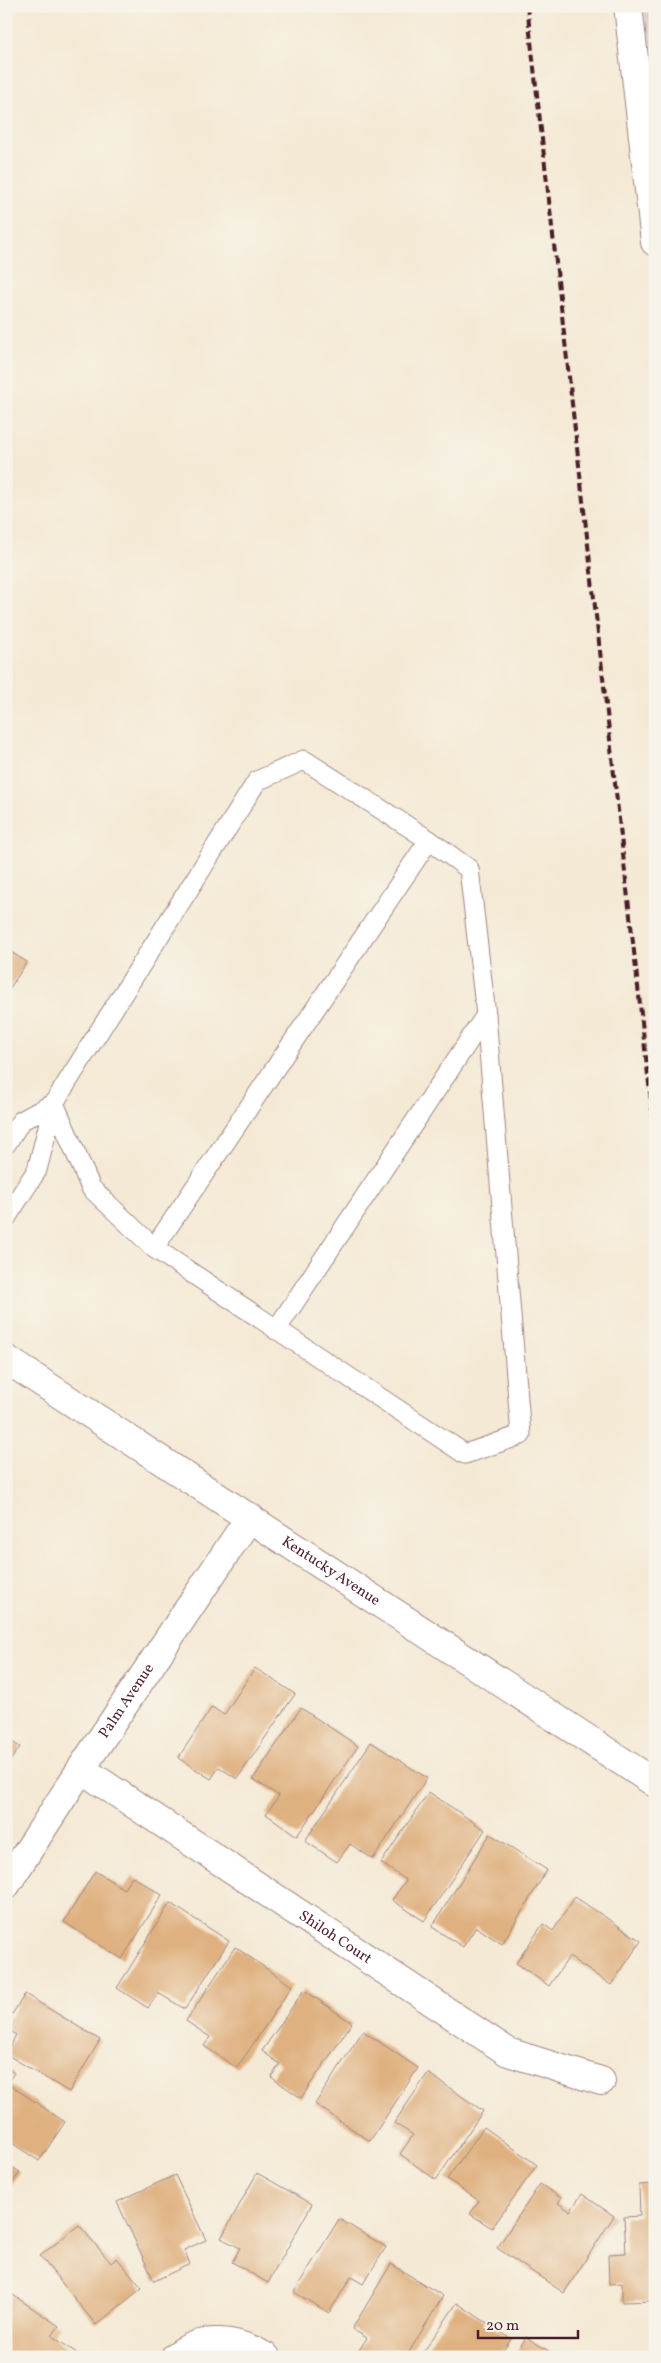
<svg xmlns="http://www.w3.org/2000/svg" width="661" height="2363" viewBox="0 0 661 2363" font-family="Vollkorn,serif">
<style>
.industrial{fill:#cfc0bb}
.building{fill:#dfb180}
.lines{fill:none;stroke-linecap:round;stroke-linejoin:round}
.service-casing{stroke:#9f8480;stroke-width:21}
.minor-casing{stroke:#9f8480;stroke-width:30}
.tertiary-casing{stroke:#9f8480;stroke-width:30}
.service{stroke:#fff;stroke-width:19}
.minor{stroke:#fff;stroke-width:28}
.tertiary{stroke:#fff;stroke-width:28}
.rail{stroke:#4a1f2b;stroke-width:4;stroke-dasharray:8 4;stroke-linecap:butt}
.labels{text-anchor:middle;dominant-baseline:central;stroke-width:5;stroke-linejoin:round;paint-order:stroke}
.street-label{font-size:15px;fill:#4a1f2b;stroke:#f7f3e8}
</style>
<rect width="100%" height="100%" fill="#f7f3e8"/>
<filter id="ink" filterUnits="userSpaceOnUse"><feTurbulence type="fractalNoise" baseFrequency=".02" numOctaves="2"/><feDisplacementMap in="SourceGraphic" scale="10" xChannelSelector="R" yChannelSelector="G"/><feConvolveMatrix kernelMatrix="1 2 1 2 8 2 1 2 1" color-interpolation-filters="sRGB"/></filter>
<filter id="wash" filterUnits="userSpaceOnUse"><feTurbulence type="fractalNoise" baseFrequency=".0096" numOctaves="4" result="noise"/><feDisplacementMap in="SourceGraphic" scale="20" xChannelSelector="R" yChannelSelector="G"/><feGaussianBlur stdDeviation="1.12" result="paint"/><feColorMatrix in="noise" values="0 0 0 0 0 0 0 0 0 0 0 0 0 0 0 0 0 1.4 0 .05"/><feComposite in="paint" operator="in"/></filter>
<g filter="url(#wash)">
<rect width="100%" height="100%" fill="#f4e9d4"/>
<path class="industrial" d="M643,6H655V86Z"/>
<g id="blocks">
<g class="building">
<path d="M6,949L27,962L6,994Z"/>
<path d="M255,1668L295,1694L237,1779L219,1767L211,1779L178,1758L212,1707L224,1715Z"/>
<path d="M301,1708L358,1746L297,1836L266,1814L279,1796L253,1779Z"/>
<path d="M6,1738L20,1747L6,1767Z"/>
<path d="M371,1742L427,1778L373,1859L350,1844L337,1862L305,1841Z"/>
<path d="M429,1792L485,1830L424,1921L392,1900L406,1880L381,1863Z"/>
<path d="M490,1834L547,1870L502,1944L476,1927L463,1947L432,1927Z"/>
<path d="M95,1871L124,1889L132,1876L162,1895L122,1959L64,1922Z"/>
<path d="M575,1897L641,1941L611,1985L569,1957L549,1986L516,1963L543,1924L553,1931Z"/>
<path d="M170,1903L229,1941L185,2009L158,1993L148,2008L117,1988Z"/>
<path d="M235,1947L292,1986L237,2068L204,2046L210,2037L186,2021Z"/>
<path d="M304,1990L352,2023L301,2098L271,2077L280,2064L262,2051Z"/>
<path d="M25,1994L100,2040L69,2092L6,2054L16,2035L6,2028V2024Z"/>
<path d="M363,2031L418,2068L370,2141L315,2104Z"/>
<path d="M6,2068L14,2073L7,2083L65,2122L39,2161L6,2139Z"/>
<path d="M428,2073L483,2111L436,2180L400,2154L413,2135L394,2123Z"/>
<path d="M484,2127L537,2165L492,2228L470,2214L479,2201L447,2179Z"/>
<path d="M6,2163L20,2172L6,2193Z"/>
<path d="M257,2173L312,2204L268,2283L232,2262L240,2248L221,2238Z"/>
<path d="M175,2175L206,2240L184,2250L190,2264L154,2281L117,2202Z"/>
<path d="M540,2184L561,2198L558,2203L570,2211L582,2194L614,2216L564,2293L497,2248Z"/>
<path d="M655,2184V2301L622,2302V2283L609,2284L608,2254L626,2253L624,2217L640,2216L639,2185Z"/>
<path d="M339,2219L386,2247L363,2284L351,2277L329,2313L294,2292Z"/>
<path d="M79,2225L111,2263L117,2258L142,2288L96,2325L40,2256Z"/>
<path d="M391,2264L443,2296L406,2357H362L357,2353L367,2338L352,2329Z"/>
<path d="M13,2295L59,2326L52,2336L78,2354L76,2357H11L6,2353V2305Z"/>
<path d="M457,2303L511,2339L499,2357H420Z"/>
<path d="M526,2337L558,2357H514Z"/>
</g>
</g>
</g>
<g filter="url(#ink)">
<use href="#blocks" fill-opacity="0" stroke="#9f8480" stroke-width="1"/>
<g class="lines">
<defs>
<g id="service">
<path d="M6,1144L21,1121L54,1103"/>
<path d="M6,1218L37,1170L54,1103L257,781L304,760L429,840L469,869L486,1015L521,1435L465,1454L154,1248L91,1188L54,1103"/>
<path d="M154,1248L429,840"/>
<path d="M276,1330L486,1015"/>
</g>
<g id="minor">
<path d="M628,6L655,242"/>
<path id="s1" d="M81,1769L508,2052L601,2081"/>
<path id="s2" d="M6,1885L81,1769L250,1517"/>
<path d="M175,2357C202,2334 238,2340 266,2357"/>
</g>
<g id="tertiary">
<path id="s3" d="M6,1359L655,1783"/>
</g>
</defs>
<use href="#service" class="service-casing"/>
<use href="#minor" class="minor-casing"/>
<use href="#tertiary" class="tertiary-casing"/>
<use href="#service" class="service"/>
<use href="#minor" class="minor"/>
<use href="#tertiary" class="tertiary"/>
<path class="rail" d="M527,6L655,1137"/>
</g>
</g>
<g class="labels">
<g class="street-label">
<text stroke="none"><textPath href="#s3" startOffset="388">Kentucky Avenue</textPath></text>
<text stroke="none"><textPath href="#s2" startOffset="220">Palm Avenue</textPath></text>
<text stroke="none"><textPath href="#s1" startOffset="305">Shiloh Court</textPath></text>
</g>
</g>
<rect width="661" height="2363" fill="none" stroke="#f7f3e8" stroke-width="25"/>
<path d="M478 2330v8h100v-8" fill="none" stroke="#4a1f2b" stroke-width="2.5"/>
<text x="486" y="2330" font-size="15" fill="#4a1f2b" stroke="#f7f3e8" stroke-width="4" paint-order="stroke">20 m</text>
</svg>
